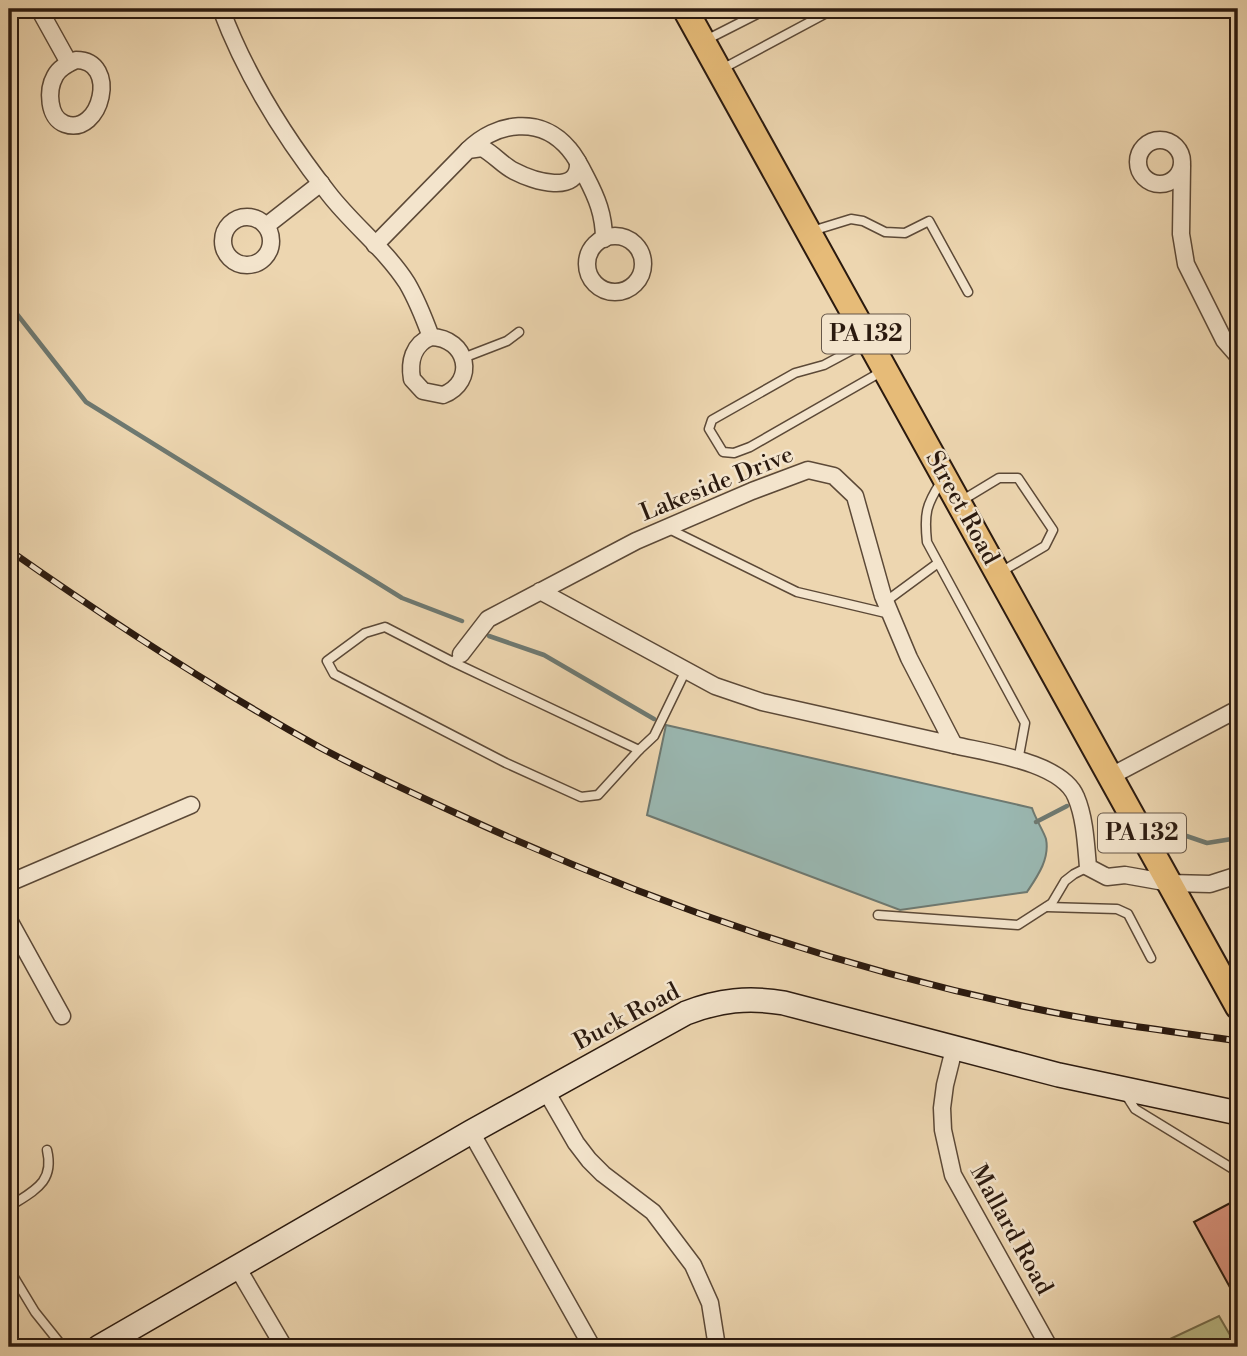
<svg xmlns="http://www.w3.org/2000/svg" width="1247" height="1356" viewBox="0 0 1247 1356" font-family="'Libre Bodoni',serif">
<style>
.green{fill:#bbbd89;stroke:#736c4c;stroke-width:2}
.water{fill:#9ab8b2;stroke:#6e7971;stroke-width:2}
.lines{fill:none;stroke-linecap:round;stroke-linejoin:round}
.stream{stroke:#6e7971;stroke-width:4.5}
.building{fill:#da937e;stroke:#2b1a0f;stroke-width:2}
.lane-casing{stroke:#5c4937;stroke-width:11}
.street-casing{stroke:#5c4937;stroke-width:19}
.secondary-casing{stroke:#2b1a0f;stroke-width:26}
.primary-casing{stroke:#2b1a0f;stroke-width:28}
.lane{stroke:#f3e4cc;stroke-width:8}
.street{stroke:#f3e4cc;stroke-width:16}
.secondary{stroke:#f3e4cc;stroke-width:23}
.primary{stroke:#e6bb78;stroke-width:24}
.rail-casing{stroke:#2b1a0f;stroke-width:7}
.rail{stroke:#f3e4cc;stroke-width:4.5;stroke-dasharray:13;stroke-linecap:butt}
.labels{text-anchor:middle;dominant-baseline:central;stroke-width:5;stroke-linejoin:round;paint-order:stroke}
.shield{fill:#f3e4cc;stroke:#675748;stroke-width:2}
.shield-label{font-size:23px;font-weight:bold;fill:#2b1a0f}
.street-label{font-size:24px;fill:#2b1a0f;stroke:#f3e4cc}
</style>
<rect width="100%" height="100%" fill="#edd6b0"/>
<filter id="stains"><feTurbulence type="fractalNoise" baseFrequency=".00286" numOctaves="4"/><feColorMatrix values="0 0 0 0 .2 0 0 0 0 .09 0 0 0 0 .02 0 0 0 .5 -.17"/></filter>
<radialGradient id="worn" r=".72"><stop offset=".6" stop-color="#630" stop-opacity="0"/><stop offset="1" stop-color="#630" stop-opacity=".3"/></radialGradient>
<path class="green" d="M1219,1316L1237,1347H1153Z"/>
<path class="water" d="M666,725L1032,808C1035,818 1044,832 1046,839C1050,859 1037,877 1027,892L900,910L647,815Z"/>
<g class="lines">
<g class="stream">
<path d="M9,304L86,402L402,598L462,621"/>
<path d="M489,636L544,655L654,719"/>
<path d="M1036,822L1067,806"/>
<path d="M1169,830L1207,843L1238,838"/>
</g>
</g>
<path class="building" d="M1238,1199V1302L1194,1222Z"/>
<g class="lines">
<defs>
<g id="lane">
<path d="M704,41L767,9"/>
<path d="M722,69L834,9"/>
<path d="M812,231L851,219L863,221L885,232L905,233L929,221L968,292"/>
<path d="M867,342L824,365L795,373L712,420L709,429L723,452L734,453L750,447L881,372"/>
<path d="M463,358L507,341L519,332"/>
<path d="M941,482C926,505 924,514 927,542L1025,723L1018,761"/>
<path d="M961,501L999,478H1018L1053,530L1045,546L999,573"/>
<path d="M667,528L797,592L890,614"/>
<path d="M885,602L938,563"/>
<path d="M453,662L639,750L598,795L581,797L506,763L334,674L327,661L365,633L385,627L453,662L461,654"/>
<path d="M639,750L654,736L686,670"/>
<path d="M1047,907L1117,909L1128,914L1151,958"/>
<path d="M878,915L1018,925L1052,903L1065,881L1074,874L1088,867"/>
<path d="M1126,1095L1135,1109L1238,1172"/>
<path d="M9,1207C33,1191 55,1183 47,1150"/>
<path d="M9,1269L35,1312L63,1347"/>
</g>
<g id="street">
<path d="M39,9L69,63"/>
<path d="M221,9C246,76 285,138 329,194C353,225 386,250 407,283C417,300 424,318 431,337"/>
<path d="M76,60C120,60 101,137 65,124C48,118 47,90 55,76C59,68 67,64 76,60Z"/>
<circle cx="1160" cy="162" r="22"/>
<path d="M468,150C496,122 541,115 569,149C576,157 581,167 586,177C597,198 604,215 604,239"/>
<path d="M1182,166L1181,234L1186,264L1224,340L1238,356"/>
<circle cx="247" cy="241" r="24"/>
<path d="M266,226L321,183"/>
<circle cx="615" cy="264" r="28"/>
<path d="M375,245L468,150L482,148C494,154 502,165 514,171C533,181 580,196 578,162"/>
<path d="M431,337C468,338 477,382 443,395L423,391L412,379C409,362 413,344 431,337Z"/>
<path d="M461,654L488,619L636,541L752,491L808,470L834,476L855,496L883,596L909,658L954,745L762,702L715,686L540,591"/>
<path d="M954,745C988,753 1062,762 1076,797C1085,818 1086,845 1088,867L1107,877L1125,875L1170,883L1210,884L1238,875"/>
<path d="M1111,776L1238,709"/>
<path d="M9,883L191,805"/>
<path d="M9,920L62,1016"/>
<path d="M954,1049L945,1085L942,1108L943,1130L953,1175L1049,1347"/>
<path d="M546,1091L576,1143L589,1160L603,1174L653,1212L693,1265L710,1303L717,1347"/>
<path d="M471,1132L592,1347"/>
<path d="M237,1267L284,1347"/>
</g>
<path id="secondary" d="M99,1347L471,1132L686,1013C719,1000 749,997 784,1003L1059,1075L1238,1113"/>
<path id="primary" d="M685,9L1238,1007"/>
</defs>
<use href="#lane" class="lane-casing"/>
<use href="#street" class="street-casing"/>
<use href="#secondary" class="secondary-casing"/>
<use href="#primary" class="primary-casing"/>
<use href="#lane" class="lane"/>
<use href="#street" class="street"/>
<use href="#secondary" class="secondary"/>
<use href="#primary" class="primary"/>
<defs>
<path id="rail" d="M9,550C110,621 213,688 321,748C366,772 414,794 460,815C643,900 835,967 1032,1008C1101,1023 1169,1031 1238,1041"/>
</defs>
<use href="#rail" class="rail-casing"/>
<use href="#rail" class="rail"/>
</g>
<g class="labels">
<g class="shield">
<rect x="822" y="314.5" width="88" height="39" rx="5"/>
<rect x="1098" y="813.5" width="88" height="39" rx="5"/>
</g>
<g class="shield-label">
<text x="866" y="334">PA 132</text>
<text x="1142" y="833">PA 132</text>
</g>
<g class="street-label">
<text transform="translate(717 484) rotate(-22)">Lakeside Drive</text>
<text transform="translate(962 508) rotate(61)">Street Road</text>
<text transform="translate(627 1017) rotate(-28)">Buck Road</text>
<text transform="translate(1011 1230) rotate(61)">Mallard Road</text>
</g>
</g>
<rect width="1247" height="1356" fill="none" stroke="#edd6b0" stroke-width="35"/>
<rect x="10" y="10" width="1226" height="1335" fill="none" stroke="#2b1a0f" stroke-width="3.5"/>
<rect x="18" y="18" width="1212" height="1321" fill="none" stroke="#2b1a0f" stroke-width="2"/>
<rect width="100%" height="100%" filter="url(#stains)"/>
<rect width="100%" height="100%" fill="url(#worn)"/>
</svg>
